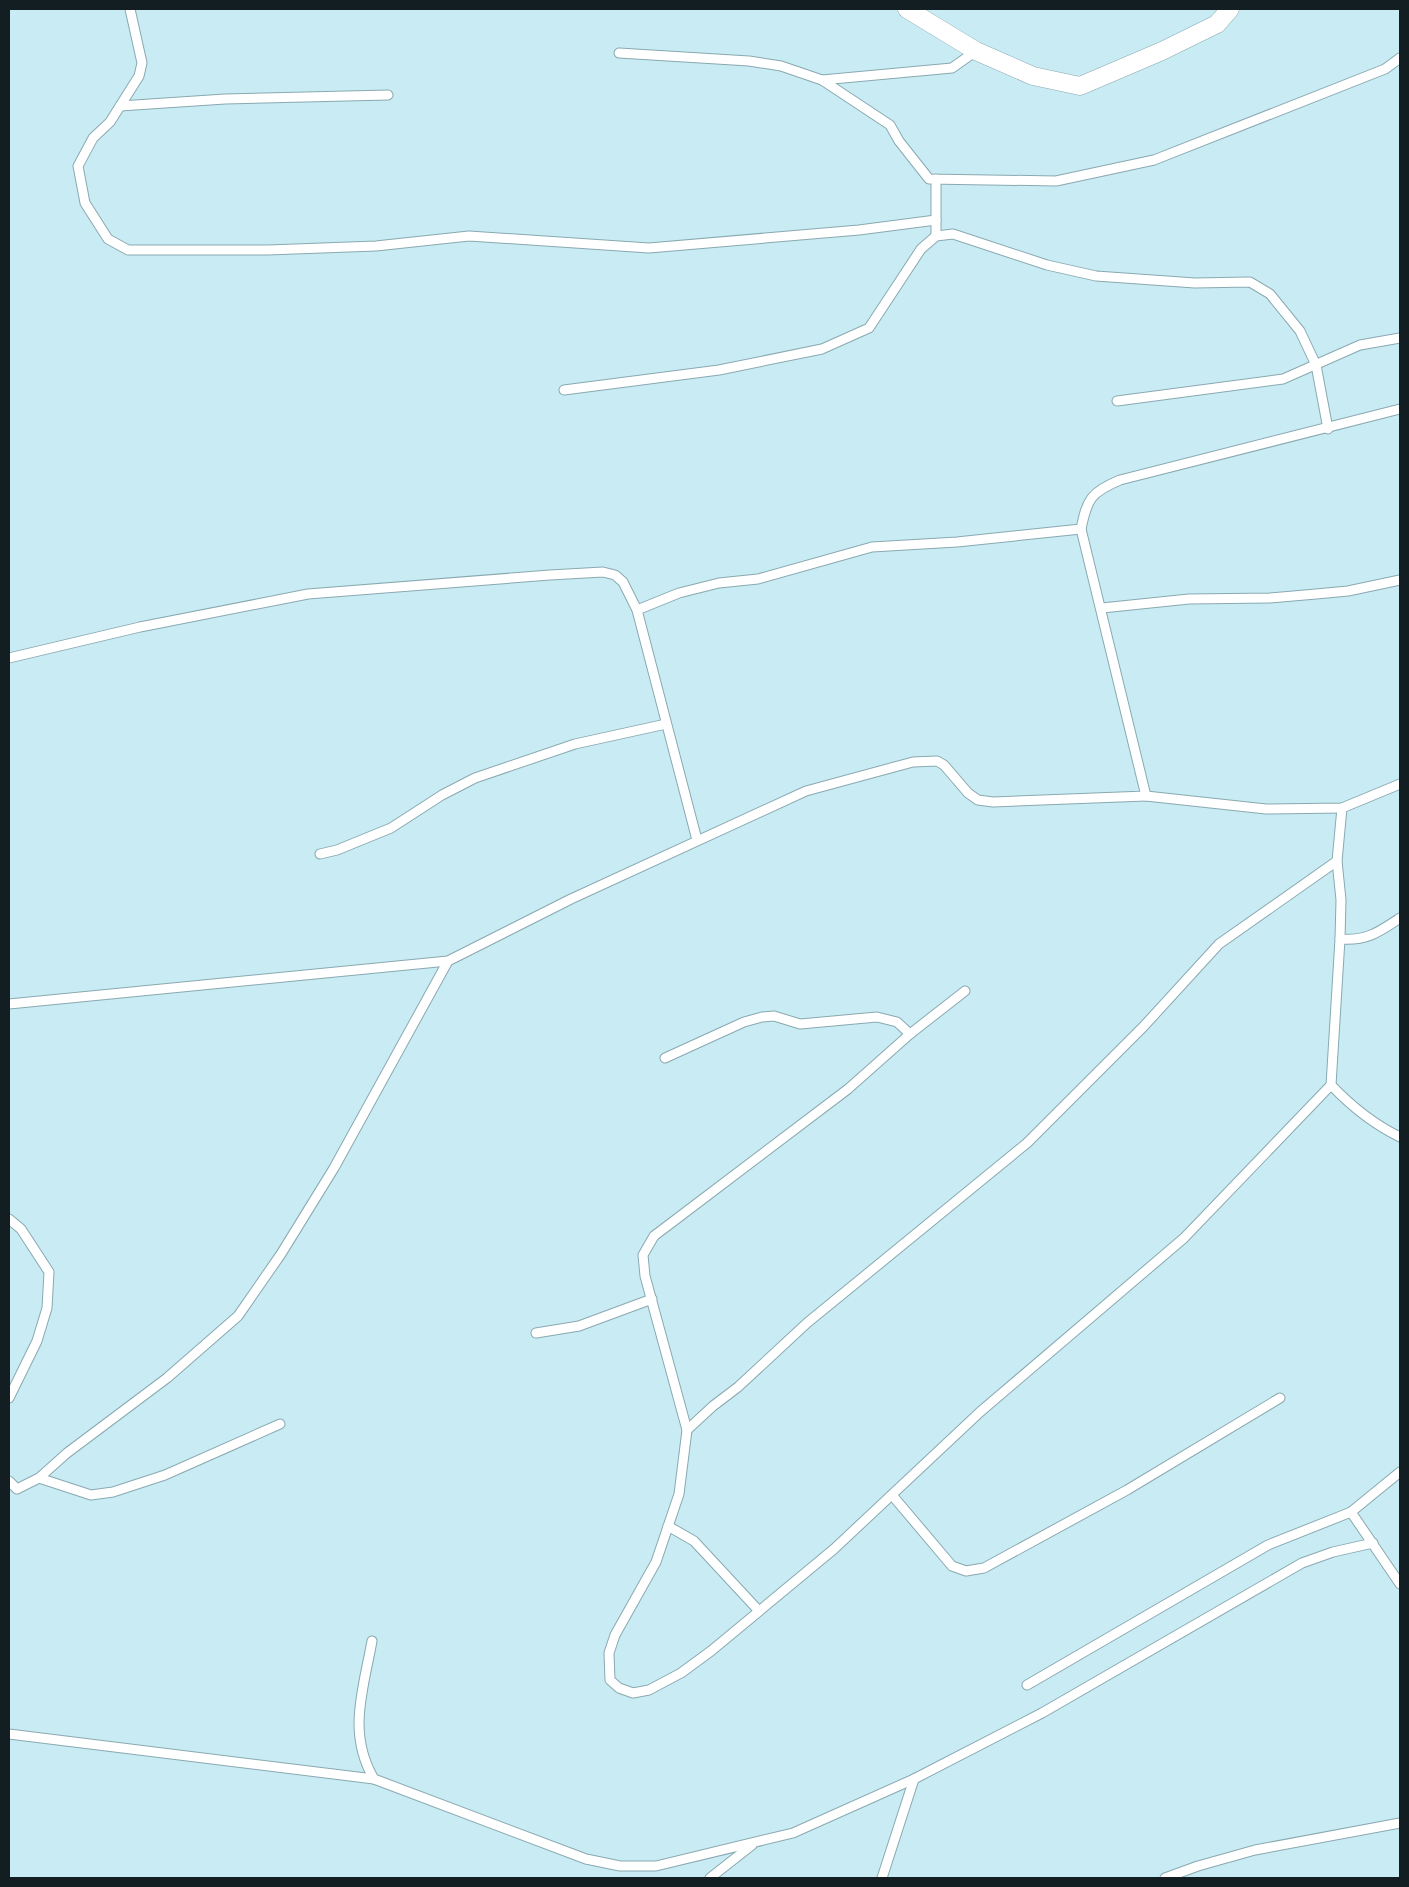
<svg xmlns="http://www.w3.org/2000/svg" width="1409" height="1887" viewBox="0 0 1409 1887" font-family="Lato,sans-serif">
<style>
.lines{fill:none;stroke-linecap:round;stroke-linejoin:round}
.lane-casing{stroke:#89a9b1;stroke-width:11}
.street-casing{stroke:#89a9b1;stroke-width:19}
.lane{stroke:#fff;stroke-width:9}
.street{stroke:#fff;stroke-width:18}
</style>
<rect width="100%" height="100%" fill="#c9ebf3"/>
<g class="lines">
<defs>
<g id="lane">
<path d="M130,9L142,63L139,76L110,122L93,138L78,166L85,203L108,239L128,250H268L376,246L469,236L649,248L859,230L936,220"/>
<path d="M619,53L749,61L781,66L822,80L890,125L899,141L929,179L1056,181L1154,160L1385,69L1400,58"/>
<path d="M822,80L952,68L976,51"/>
<path d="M120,106L225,99L388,95"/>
<path d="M936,236V179"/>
<path d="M564,390L719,370L822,349L869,328L921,249L936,236L953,234L1047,265L1096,276L1195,283L1250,282L1270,294L1300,331L1316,365L1328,429"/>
<path d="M1117,401L1283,379L1360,345L1400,338"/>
<path d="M1102,608L1189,599L1270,598L1316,594L1348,591L1400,580"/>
<path d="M637,610L679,593L719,583L758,579L872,547L957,542L1081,529"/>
<path d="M9,658L140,627L308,594L550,575L603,572L615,575L623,582L637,610L697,840"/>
<path d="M1146,796L1266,809L1342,808L1400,784"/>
<path d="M320,854L337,850L391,828L442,795L475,778L575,744L666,724"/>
<path d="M1340,939C1367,941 1379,932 1400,918"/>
<path d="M965,991L910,1034L848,1089L654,1236L643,1255L645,1276L687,1430L679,1494L656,1562L615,1635L609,1653L610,1680L619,1688L633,1693L649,1690L681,1673L711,1651L834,1549L980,1412L1184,1238L1331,1085L1340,939L1341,900L1337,861L1342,808"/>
<path d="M9,1004L448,961L571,899L806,791L913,762L937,761L944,765L968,793L978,800L993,802L1146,796L1081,529C1087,499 1091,492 1120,480L1400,409"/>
<path d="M665,1058L744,1022L762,1017L774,1016L800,1024L877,1017L897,1022L910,1034"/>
<path d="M1331,1085C1352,1107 1373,1124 1400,1137"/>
<path d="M9,1219L21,1229L49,1272L47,1308L37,1341L9,1398"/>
<path d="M536,1333L579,1326L652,1299"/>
<path d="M687,1430L713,1406L738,1387L807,1323L1027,1143L1144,1026L1219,944L1337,861"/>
<path d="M39,1478L91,1495L113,1492L165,1475L280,1424"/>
<path d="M9,1481L17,1489L39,1478L67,1453L167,1378L238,1316L281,1254L334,1168L448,961"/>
<path d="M892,1495L952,1566L966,1571L984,1568L1127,1490L1280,1398"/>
<path d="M1351,1512L1400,1584"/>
<path d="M668,1526L694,1541L759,1611"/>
<path d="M372,1641C363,1691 347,1733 374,1779L586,1859L620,1866H656L793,1833L914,1779L1042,1713L1302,1563L1333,1552L1373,1543"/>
<path d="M1027,1685L1268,1545L1351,1512L1400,1472"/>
<path d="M9,1734L374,1779"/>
<path d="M710,1878L752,1845"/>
<path d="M882,1878L914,1779"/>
<path d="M1165,1878L1198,1866L1255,1850L1400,1823"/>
</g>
<path id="street" d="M907,9L976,51L1033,76L1080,86L1162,51L1217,24L1230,9"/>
</defs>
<use href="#lane" class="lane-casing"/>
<use href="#street" class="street-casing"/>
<use href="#lane" class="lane"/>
<use href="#street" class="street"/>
</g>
<rect width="1409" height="1887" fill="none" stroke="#121e21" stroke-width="20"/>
</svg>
